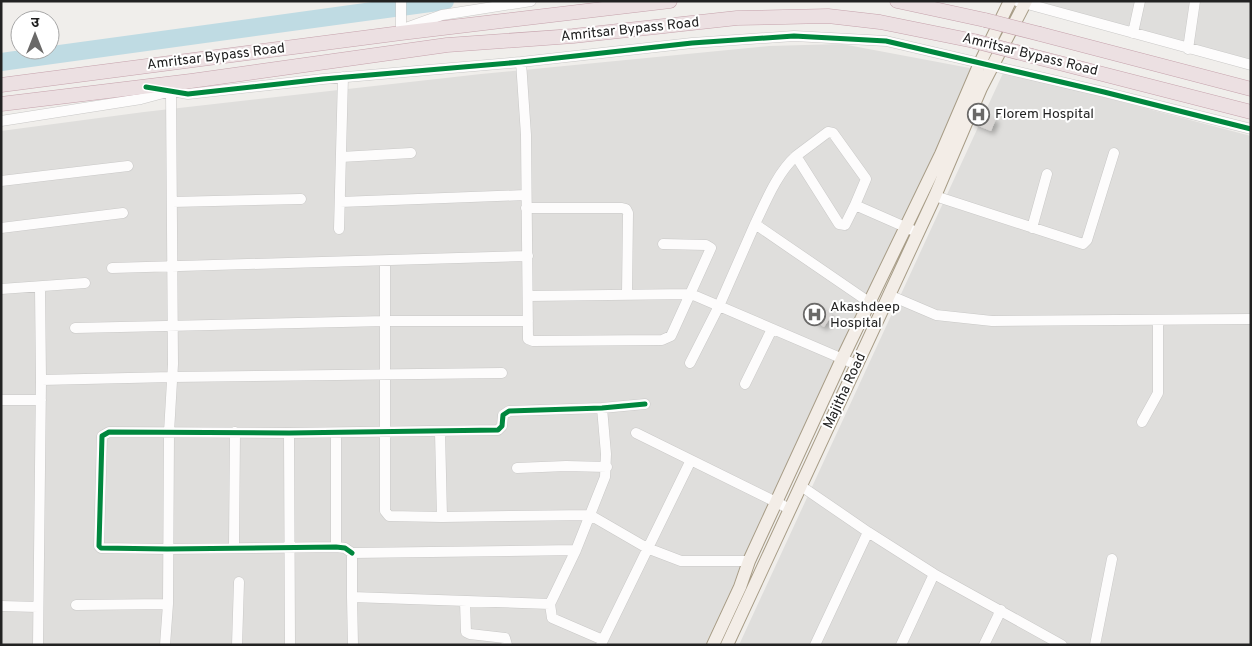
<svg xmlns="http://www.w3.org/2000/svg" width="1252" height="646" font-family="Overpass,'Noto Sans Devanagari',sans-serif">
<defs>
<filter id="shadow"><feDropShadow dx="3.5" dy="3.5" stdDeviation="2.5" flood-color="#0004"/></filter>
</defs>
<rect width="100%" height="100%" fill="#f0eeeb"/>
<path fill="#dfdedc" d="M991 1H1251V62Z
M842 44 975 69 705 645H1V131L144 112 481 74 769 46Z
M1004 71 1251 136V645H739Z"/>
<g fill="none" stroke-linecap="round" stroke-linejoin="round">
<path stroke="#bfdbe3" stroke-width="18" d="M1 62 445 1"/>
</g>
<path fill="#d7d4d2" filter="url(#shadow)" d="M975 112 996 119 991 131 971 123Z
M812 302 832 315 824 327 804 314Z"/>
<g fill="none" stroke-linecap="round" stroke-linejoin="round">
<defs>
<path id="minor" d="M401 1V29
M1017 1 1251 65
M403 29 442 15 531 1
M1133 33 1140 1
M1188 49 1195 1
M521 62 526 135 528 339 533 341 662 340 671 336 711 248 706 245 663 244
M156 88 188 94 323 79 521 62 692 43 794 36 886 41 1104 92 1251 129
M1 121 141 99 171 91 173 364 169 432 168 604 165 645
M796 156 828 132 833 133 866 179 855 205
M341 157 411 153
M1 181 128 166
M935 196 1083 244 1087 240 1114 153
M172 202 301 199
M340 202 525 195
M526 208H622L626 209 628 213 627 295
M1 228 123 213
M1032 228 1047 174
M339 229 343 77
M385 261V511L389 516 442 517 590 515 647 548 681 561H749
M112 268 528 256
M1 289 85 283
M889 295 936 315 992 321 1251 319
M528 296 691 294 857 365
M882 311 755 224C766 201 777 173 796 156L839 224 845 225 855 205 912 230
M75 328 386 321H528
M690 363 719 306 755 224
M41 380 172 377 502 373
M745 384 772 329
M1 400H41
M1142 422 1158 393V320
M440 432 442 517
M289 433 290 645
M636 433 790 509
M517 468 566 466 607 467
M801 486 868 532 934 574 1062 645
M234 547 235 432
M336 547V433
M352 553 345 548 336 547 167 549 101 548 99 546 102 436 109 432 289 433 498 430 502 426 503 415 509 411 602 408 645 404
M352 597V553L576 550
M465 601 466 632 470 634 505 638 507 645
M550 604 552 618 603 640 601 645
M76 605 168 604
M1 606 38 607
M603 640 691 460
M38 645 41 380 40 288
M237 645 239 582
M353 645 352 597 550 604 576 550 605 477 606 454 602 408
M815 645 868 532
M901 645 934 574
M984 645 1001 610
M1095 645 1112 559"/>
<path id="major" d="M713 645 740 587 749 561 842 359 941 154 980 63 1010 1
M727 645 935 196 981 88 1026 1"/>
<path id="highway" d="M897 1 985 20
M1040 34 1251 89
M1032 56 1251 112
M1 85 401 33 670 1
M1 104 191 81 447 45 573 36 737 18 828 16 880 22 974 41"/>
</defs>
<use href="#minor" stroke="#c9c8c7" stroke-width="11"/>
<use href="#major" stroke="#a79c86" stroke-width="14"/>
<use href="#highway" stroke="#c5a2ac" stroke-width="15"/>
<use href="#minor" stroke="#fdfcfc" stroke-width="10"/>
<use href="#major" stroke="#f3ede7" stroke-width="12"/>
<use href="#highway" stroke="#ece0e2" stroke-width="14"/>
<defs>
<path id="highway-bridge" d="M985 20 1040 34
M974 41 1032 56"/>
</defs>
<use href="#highway-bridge" stroke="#c5a2ac" stroke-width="15" stroke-linecap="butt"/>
<use href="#highway-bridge" stroke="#ece0e2" stroke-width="14"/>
<defs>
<path id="cycleway" d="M146 87 188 94 323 79 521 62 692 43 794 36 886 41 1104 92 1251 129
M352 553 345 548 336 547 167 549 101 548 99 546 102 436 109 432 289 433 498 430 502 426 503 415 509 411 602 408 645 404"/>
</defs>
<use href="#cycleway" stroke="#fff" stroke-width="8"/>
<use href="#cycleway" stroke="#00873e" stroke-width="5"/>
</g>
<defs>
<symbol id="hospital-ring" viewBox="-11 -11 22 22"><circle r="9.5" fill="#fff" stroke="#6a6968" stroke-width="1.5"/><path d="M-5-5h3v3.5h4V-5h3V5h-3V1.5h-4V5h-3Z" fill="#6a6968"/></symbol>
</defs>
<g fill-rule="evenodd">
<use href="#hospital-ring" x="966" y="102" width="25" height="25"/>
<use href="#hospital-ring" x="802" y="302" width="25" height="25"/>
</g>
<g text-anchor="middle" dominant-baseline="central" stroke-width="4" stroke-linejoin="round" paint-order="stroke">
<g font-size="14" fill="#222" stroke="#fff">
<text transform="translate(630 30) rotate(-6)">Amritsar Bypass Road</text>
<text transform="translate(1030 55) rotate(14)">Amritsar Bypass Road</text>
<text transform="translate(216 57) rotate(-7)">Amritsar Bypass Road</text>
<text transform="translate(845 391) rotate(-65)">Majitha Road</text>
</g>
<g font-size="14" fill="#222" stroke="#fff" text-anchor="start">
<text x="995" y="114">Florem Hospital</text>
<text x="830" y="307">Akashdeep<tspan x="830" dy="16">Hospital</tspan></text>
</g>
</g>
<rect width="1252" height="646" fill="none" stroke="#222222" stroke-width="5"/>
<g transform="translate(35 35)"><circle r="24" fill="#ffffff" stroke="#a7a7a7"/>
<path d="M0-4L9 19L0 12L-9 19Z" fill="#6a6968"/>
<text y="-8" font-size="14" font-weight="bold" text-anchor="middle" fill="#222222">उ</text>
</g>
</svg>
